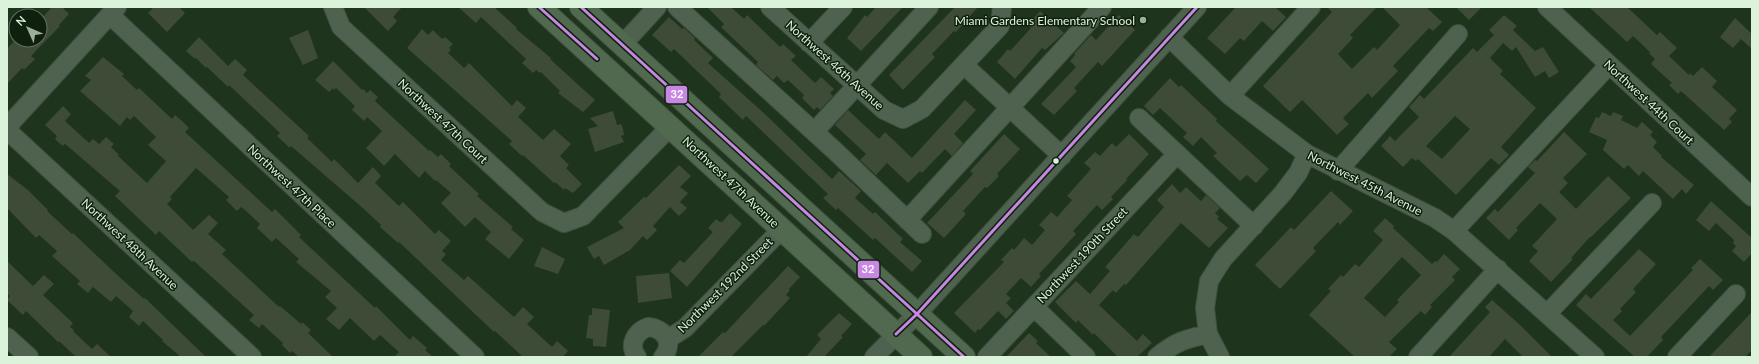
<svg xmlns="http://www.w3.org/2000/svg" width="1759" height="364" font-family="Lato,sans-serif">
<rect width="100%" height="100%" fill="#1e341d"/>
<path fill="#3d4b37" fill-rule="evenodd" d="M52 7H62L69 14 59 25 60 26 31 56 35 59 24 70 22 68 7 84V49L15 40H40V20Z
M154 7H179L185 13 167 32 148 13Z
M364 7H402L393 17 397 21 388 31Z
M458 7H494L517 28 516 29 551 58 550 59 595 100 583 112 558 93 560 91 541 72 540 73 536 70 533 73 522 63 526 59 481 17 476 23Z
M707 7H731L744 19 747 15 780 47 783 44 796 56 791 60 815 83 821 77 834 89 830 93 833 96 820 110 817 107 814 110 802 98 804 95 788 80 784 83 777 76 773 80 756 65 758 62 721 27 724 24Z
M876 7H903L861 51 847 38 865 15 867 17Z
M955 7H978L956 32 954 31 932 54 935 57 903 90 889 75Z
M1236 7H1275L1286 17 1273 31 1262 21 1244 41 1240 38 1225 54 1207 38Z
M1327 7H1377L1350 35 1353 38 1338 54 1352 69 1374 47 1377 50 1400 25 1382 7H1426L1442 22 1433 31 1429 28 1393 66 1398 71 1372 98 1368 93 1343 118 1349 124 1337 135 1302 100 1290 112 1263 86 1332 12Z
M1456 7H1482L1469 20Z
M1589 7H1627L1657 35 1660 32 1677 48 1669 56 1689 75 1690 73 1693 76 1702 67 1717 81 1712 87 1737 110 1729 119 1732 122 1724 130 1681 91 1678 94 1669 85 1672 83 1651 64 1655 59 1649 53 1650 52 1633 36 1627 42Z
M1040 11 1064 33 1045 50 1042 48 1015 79 997 62 1008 49 1010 51 1031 28 1028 25Z
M1119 15 1135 30 1102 66 1098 62 1074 88 1077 91 1054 115 1041 104 1076 67 1070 61 1075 55 1074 54 1091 35 1096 40Z
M1504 15 1517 26 1513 30 1535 51 1543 47 1559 72 1549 78 1545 71 1535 77 1516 47 1512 51 1503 43 1490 58 1503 71 1500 74 1536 108 1501 147 1509 155 1499 165 1491 158 1456 195 1418 159 1416 161 1412 158 1403 167 1381 146 1390 136 1395 141 1419 117 1409 107 1420 95 1424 99 1473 48 1477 52 1494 35 1489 30ZM1455 116 1470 129 1442 159 1426 146Z
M669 17 682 29 684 28 695 38 694 40 713 58 708 63 766 115 832 179 839 171 861 191 855 198 873 214 875 212 903 239 900 242 922 261 912 272 875 238 873 240 838 208 836 210 823 198 828 194 746 116 743 120 719 97 721 94 674 49 671 52 652 35Z
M1735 18 1752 34V49L1741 39 1733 48 1720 37Z
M422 29 428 35 433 30 442 39 445 37 453 44 449 48 451 50 448 53 464 68 469 63 512 106 517 100 526 108 518 117 543 140 554 129 571 144 560 156 569 165 566 168 582 184 573 193 565 188 564 190 555 182 554 183 523 155 522 156 509 144 512 141 407 48Z
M308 30 318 58 303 65 289 38Z
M199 37 228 66 235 59 247 70 243 75 309 136 307 138 332 162 334 159 358 183 373 167 381 176 375 183 399 206 403 202 435 234 439 230 451 241 442 251 446 254 441 260 464 280 468 276 514 317 523 307 534 317 527 324 552 347 557 341 568 351 563 357H523L495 331 494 332 399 242 398 243 380 227 381 225 365 210 291 146 290 148 277 136 280 133 229 85 228 87 207 67 206 68 196 58 195 59 186 51Z
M103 57 124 74 122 76 137 90 139 88 172 119 175 115 182 121 189 128 185 132 272 212 275 209 301 235 299 237 375 308 376 306 410 340 413 336 427 348 425 350 433 357H394L399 352 380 335 374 341 350 318 339 330 326 319 337 308 325 297 331 291 296 262 299 259 276 238 272 242 257 228 260 224 245 210 241 207 237 211 226 200 229 197 196 168 170 197 172 199 167 204 193 230 209 215 218 223 208 234 226 250 222 254 279 307 280 306 301 324 302 322 311 330 308 333 333 357H299L292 351 290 353 282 345 283 343 262 324 259 328 249 320 254 315 194 261 192 262 159 231 156 235 115 196 120 191 71 149 65 144 63 146 59 143 55 139 57 136 45 125 63 106 71 114 65 121 89 143 93 139 99 144 106 137 114 144 111 147 119 155 118 156 147 183 166 161 148 145 156 137 134 116 130 120 127 117 120 126 80 91 91 80 85 76Z
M333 61 362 90 363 89 367 93 370 90 378 97 375 101 429 151 430 150 438 157 441 154 451 164 449 166 479 194 477 196 513 227 511 229 524 240 509 259 485 239 491 232 475 217 465 227 441 203 451 193 436 180 435 181 425 171 419 178 395 154 384 166 366 148 382 131 367 117 364 121 352 110 355 106 336 88 334 90 333 88 329 92 315 80Z
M1170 78 1179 87 1181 85 1217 119 1216 121 1269 169 1256 183 1247 175 1240 181 1213 156 1217 153 1201 137 1193 146 1183 137 1187 133 1160 108 1153 115 1144 106Z
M965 100 976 110 954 134 963 143 952 156 945 149 922 173 920 171 908 183 887 163 876 175 860 160 866 154 835 125 848 110 879 139 885 132 912 158Z
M613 111 617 125 621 124 623 129 624 135 621 136 624 142 595 152 588 129 598 126 590 118Z
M1602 112 1611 116 1613 112 1623 116 1621 120 1637 128 1642 122 1653 132 1650 135 1657 142 1653 147 1662 156 1661 157 1694 185 1686 194 1682 189 1673 199 1643 171 1639 176 1628 165 1624 169 1603 150 1607 140 1589 132 1596 117 1599 118Z
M1564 132 1587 154 1563 178 1568 183 1559 192 1576 209 1608 176 1631 198 1591 237H1590L1571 258 1573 259 1551 282 1529 261 1538 251 1532 246 1557 219 1540 203 1516 228 1518 230 1509 240 1486 218 1495 209 1498 212 1535 173 1528 167 1535 160 1537 161Z
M1004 134 1020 149 997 174 999 176 987 188 985 187 963 211 966 214 944 238 927 223 973 174 970 171Z
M1129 134 1149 154 1126 179 1127 180 1111 197 1113 199 1102 210 1097 205 1073 231 1076 234 1039 274 1041 276 1031 287 1021 278 1006 294 1011 298 1006 303 1014 311 1006 319 998 311 980 330 978 329 975 333 954 313 1004 262 1001 260 1012 248 1014 250 1024 238 1032 245 1045 230 1039 225 1051 212 1057 217 1072 200 1067 196 1091 169 1084 163 1095 152 1100 156 1112 143 1116 147Z
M679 165 691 176 680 187 688 193 680 202 687 208 679 216 670 207 653 226 657 230 647 240 643 236 630 250 604 265 599 256 594 259 587 247 624 228 618 222 644 197 646 198Z
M7 174 28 190 48 210 47 211 72 234 73 233 114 272 144 299 145 298 206 357H181L162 341 163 340 143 321 139 326 129 317 133 311 116 296 111 302 93 287 88 293 77 284 80 281 52 256 57 251 39 235 36 238 7 208Z
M1172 184 1180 193 1186 187 1201 201 1206 195 1220 208 1215 213 1219 217 1217 219 1228 228 1209 248 1181 223 1126 285 1124 284 1116 293 1113 290 1099 305 1137 341 1143 334 1152 343 1137 357H1118L1094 333 1093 335 1078 320 1076 323 1055 302 1076 281 1090 294 1110 271 1105 267 1134 234 1138 237 1164 207 1157 200Z
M1331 191 1353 211 1340 225 1338 222 1313 248 1316 251 1280 289 1255 265 1291 227 1294 230Z
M1711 201 1752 238V253L1744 262 1732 251 1736 246 1733 243 1734 240 1716 223 1709 231 1696 220Z
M730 213 742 224 687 287 670 271 680 260 684 263 713 232 708 228 716 219 720 222H722Z
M1385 218 1394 226 1393 228 1432 264 1435 261 1437 262 1444 254 1460 269 1452 277 1455 280 1430 305 1432 307 1425 315 1421 311 1389 342 1397 349 1389 357H1355L1309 315 1331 291 1328 289 1341 275 1343 277 1355 264 1359 267 1383 240 1373 231ZM1402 257 1421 275 1397 300 1399 302 1385 317 1364 298Z
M542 247 565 259 558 274 534 266Z
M1639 249 1656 264 1633 289 1636 292 1620 309 1622 311 1613 320 1630 336 1693 270 1691 268 1700 259 1723 280 1713 290 1709 286 1661 337 1663 340 1647 357H1635L1576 305 1586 294 1591 299Z
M7 261 33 286 44 275 54 284 43 295 73 323 70 327 74 330 73 331 92 349 97 344 111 357H76L59 341 58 342 26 311 23 315 7 300 10 296 7 293Z
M788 266 800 277 789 289 790 290 786 295 790 298 764 326 763 325 731 357H698L723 332 725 333Z
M669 273 672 298 638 303 636 276Z
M1492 300 1519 324 1552 357H1523L1505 339 1489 357H1449L1490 312 1485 307Z
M592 308 610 310 606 347 593 346V339L586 338 589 315H592Z
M1752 312V350L1745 357H1709Z
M839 313 852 324 841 336 843 337 824 357H806L821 339 817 335Z
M1029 333 1038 341 1036 343 1051 357H1006Z"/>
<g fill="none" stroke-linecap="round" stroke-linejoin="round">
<defs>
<path id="minor" d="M333 7 341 27 542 212 564 223 583 216 671 126
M677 7 834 150 922 234
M770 7 884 110 903 119 922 109 1000 26 1002 7
M1547 7 1752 197
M110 15 475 357
M1169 37 1230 96 1307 154 1435 218 1454 231 1595 357
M809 43 843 7
M623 44 657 7
M964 65 1062 156
M1230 96 1311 7
M1139 118 1254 226
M7 127 117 7
M7 130 252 357
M814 132 929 7
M1338 171 1458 34
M907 220 1102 7
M1454 231 1609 65
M1034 307 1086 357
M1547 314 1652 203
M7 337 29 357
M668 339 685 328 782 229
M637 357C628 345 635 332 648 327 664 328 675 343 663 357
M874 357 917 314 1197 7
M987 357 1177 154
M1157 357C1175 342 1185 339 1208 334
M1220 357 1208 334 1205 308 1209 281 1223 259 1283 193 1298 173 1307 154
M1418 357 1498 269
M1677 357 1736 294"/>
<path id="major" d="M539 7 921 357
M581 7 964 357"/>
</defs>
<use href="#minor" stroke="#3e513d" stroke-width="20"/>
<use href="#major" stroke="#3e513d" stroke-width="24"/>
<use href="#minor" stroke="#4f624f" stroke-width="18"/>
<use href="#major" stroke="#516a4f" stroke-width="22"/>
<defs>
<path id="bus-1" d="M539 7 597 59
M581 7 964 357
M896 334 917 314 1197 7"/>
</defs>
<use href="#bus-1" stroke="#0f200e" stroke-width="6"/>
<use href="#bus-1" stroke="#c787e3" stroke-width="3"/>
</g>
<circle fill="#9ab098" stroke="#0f200e" stroke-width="1.5" cx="1143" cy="20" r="4"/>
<circle fill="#dcf3db" stroke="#0f200e" stroke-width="1.5" cx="1056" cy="161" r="3.5"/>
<g text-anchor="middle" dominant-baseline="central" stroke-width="3" stroke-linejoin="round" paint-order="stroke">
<g font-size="12" fill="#dcf3db" stroke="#0f200e" text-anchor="end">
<text x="1135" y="20">Miami Gardens Elementary School</text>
</g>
<g font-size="12" fill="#dcf3db" stroke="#0f200e">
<text transform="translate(835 65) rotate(42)">Northwest 46th Avenue</text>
<text transform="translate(1649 102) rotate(43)">Northwest 44th Court</text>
<text transform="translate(443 121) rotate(43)">Northwest 47th Court</text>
<text transform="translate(731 182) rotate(43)">Northwest 47th Avenue</text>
<text transform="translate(1365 183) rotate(27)">Northwest 45th Avenue</text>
<text transform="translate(292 186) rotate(43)">Northwest 47th Place</text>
<text transform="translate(130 244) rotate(43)">Northwest 48th Avenue</text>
<text transform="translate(1082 255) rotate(-47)">Northwest 190th Street</text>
<text transform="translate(725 285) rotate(-45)">Northwest 192nd Street</text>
</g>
</g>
<g stroke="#0f200e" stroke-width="1.5">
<rect x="665" y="85" width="23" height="19" rx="4" fill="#c787e3"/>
<rect x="857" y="260" width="23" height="19" rx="4" fill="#c787e3"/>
</g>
<g font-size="11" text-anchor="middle" font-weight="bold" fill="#fff">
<text x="677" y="98">32</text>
<text x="868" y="273">32</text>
</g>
<rect width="1759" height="364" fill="none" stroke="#dcf3db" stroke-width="16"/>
<g transform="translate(28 28) rotate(315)"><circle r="19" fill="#0f200e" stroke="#617460"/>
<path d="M0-3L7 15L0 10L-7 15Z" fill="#9ab098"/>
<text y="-6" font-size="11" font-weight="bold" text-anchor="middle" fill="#dcf3db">N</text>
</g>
</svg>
